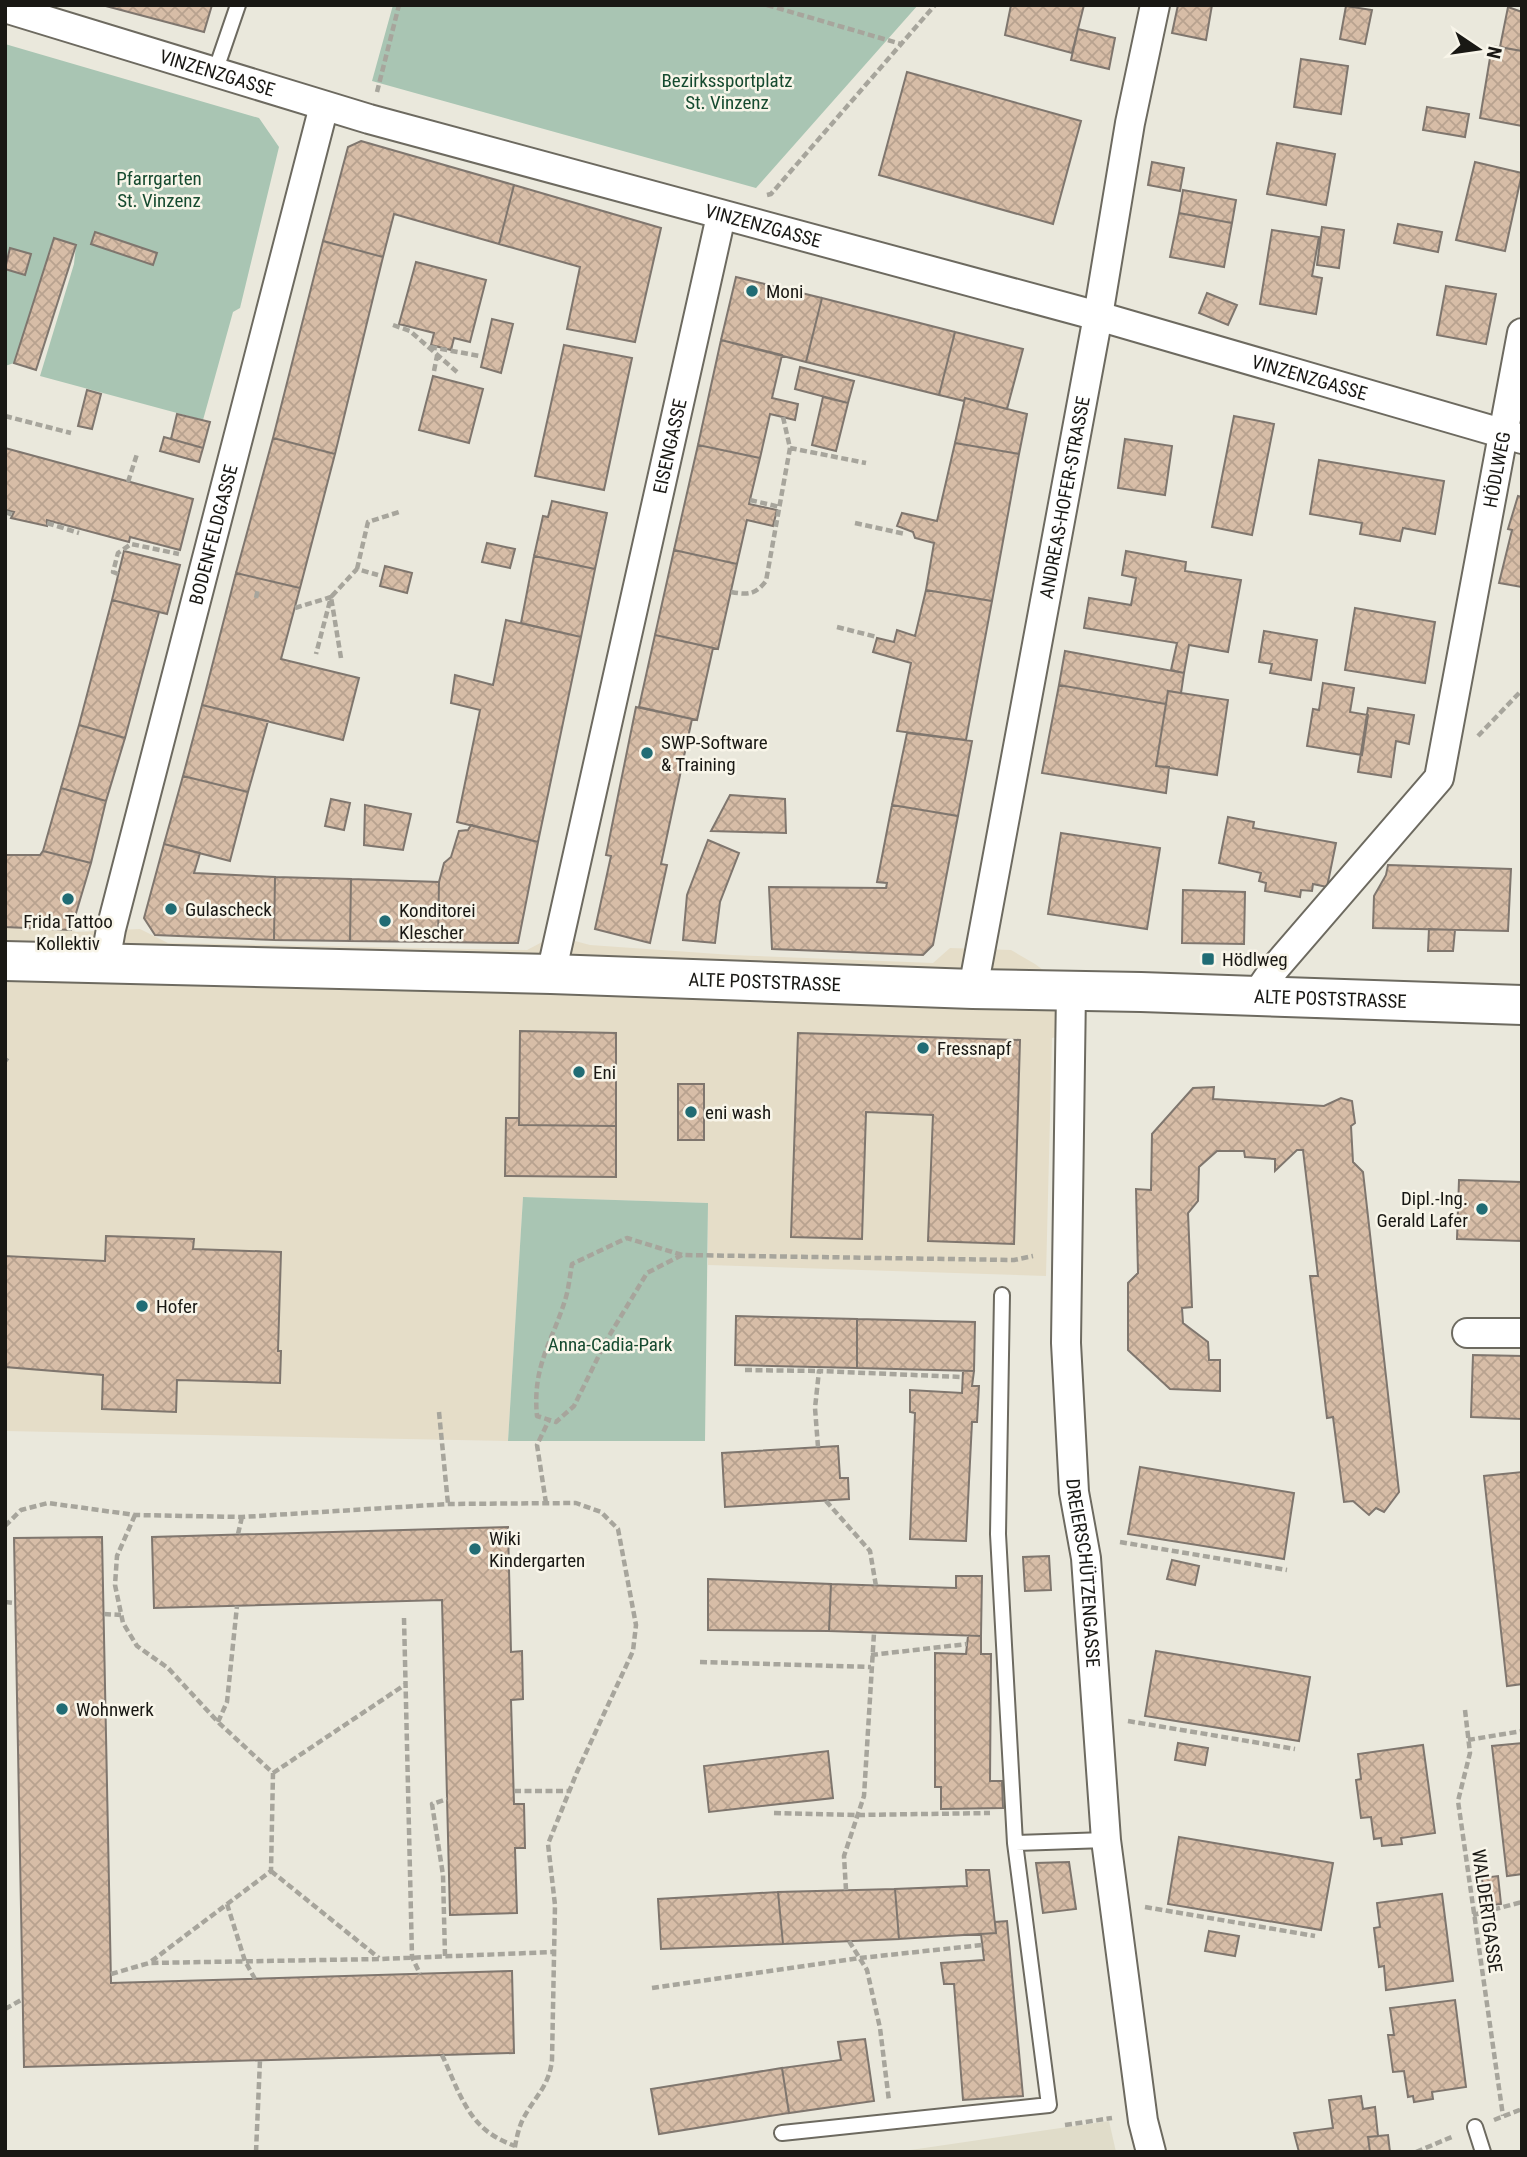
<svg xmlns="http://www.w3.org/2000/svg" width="1527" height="2157" font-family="'Roboto Condensed',sans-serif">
<defs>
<pattern id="building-cross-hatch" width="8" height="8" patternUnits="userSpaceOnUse" patternTransform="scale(1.75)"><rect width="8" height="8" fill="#d7bda7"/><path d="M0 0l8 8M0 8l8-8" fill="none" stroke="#b8a28f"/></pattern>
</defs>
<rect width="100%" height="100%" fill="#eae8dc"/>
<path fill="#e5ddc8" d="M5 927 71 930 76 932 140 929 168 943 527 950 546 940 575 941 590 945 732 955 933 963 950 948 1011 950 1035 964 1071 991V1034L1052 1038 1046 1276 708 1265V1203L523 1197 508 1441 5 1431Z"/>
<path fill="#e0dcc9" d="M1109 2121 1116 2152H897Z"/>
<path fill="#a9c5b3" d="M393 5H918L756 188 372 81Z
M5 44 259 118 279 147 240 308 233 312 203 420 40 376 74 264 76 245 55 238 14 363 5 366Z
M523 1197 708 1203 705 1441H508Z"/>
<path fill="url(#building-cross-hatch)" stroke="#7f766e" stroke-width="2" d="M102 5H212L204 32Z
M1011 5H1084L1072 53 1005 35Z
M1178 5H1212L1206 40 1172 33Z
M1346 6 1372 10 1365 44 1340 39Z
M1508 7 1522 12V51L1500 47Z
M1078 29 1115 38 1109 69 1071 60Z
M1492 46 1522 51V126L1480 118Z
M1301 59 1348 66 1341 114 1294 107Z
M907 72 1081 121 1053 224 879 175Z
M1427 107 1469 114 1465 137 1423 130Z
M361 141 514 185 499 244 394 214 383 257 323 241 348 147Z
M1277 143 1335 154 1326 205 1267 194Z
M1152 162 1184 168 1180 191 1148 185Z
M1475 162 1522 173 1505 251 1456 240Z
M514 185 661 228 635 342 567 329 580 267 499 244Z
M1183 190 1236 200 1232 223 1179 213Z
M1179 213 1232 223 1224 267 1170 257Z
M1398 224 1442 232 1438 252 1394 243Z
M1322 227 1344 230 1339 268 1317 265Z
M1272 230 1319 237 1312 276 1322 278 1316 314 1260 304Z
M95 232 157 253 153 265 91 244Z
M54 238 76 245 36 370 14 363Z
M323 241 383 257 335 454 273 438Z
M10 248 31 254 25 275 5 269Z
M416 262 486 280 470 342 454 338 451 350 431 345 434 333 399 324Z
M736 277 822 298 806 362 721 340Z
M1446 286 1496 294 1486 344 1437 335Z
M1207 293 1237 305 1228 325 1199 313Z
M822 298 955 332 939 395 806 362Z
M492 319 513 324 501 373 481 367Z
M955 332 1023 349 1007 409 965 398 964 401 939 395Z
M721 340 782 355 772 398 798 404 795 420 770 414 760 458 698 445Z
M564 345 632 358 604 490 535 476Z
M800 367 854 381 848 403 795 389Z
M433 376 483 389 469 443 419 430Z
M87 390 101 394 92 429 78 426Z
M823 397 848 403 836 451 812 445Z
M965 398 1027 414 1019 454 955 443Z
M177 414 210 422 203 448 171 439Z
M1234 416 1274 424 1252 535 1212 527Z
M164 437 203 448 199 462 160 451Z
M273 438 335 454 300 588 236 573Z
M1125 439 1172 446 1165 495 1118 488Z
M955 443 1019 454 992 601 926 590 934 543 915 538 913 532 897 526 902 513 937 521Z
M698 445 760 458 749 504 777 510 773 526 747 520 737 564 674 550Z
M5 448 193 499 180 550 130 537 129 542 47 520V526L11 518 14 512 5 510Z
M1319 460 1444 481 1435 534 1403 528 1400 541 1360 534 1362 523 1310 514Z
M1518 496 1522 497V587L1499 583 1512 530 1508 529Z
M552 501 607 513 595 569 534 556 543 516 548 517Z
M487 543 515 549 510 568 482 562Z
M674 550 737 564 718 649 655 635Z
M124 551 180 565 167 614 112 600Z
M1126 551 1186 562 1185 571 1241 580 1228 652 1189 645 1184 673 1171 670 1177 643 1084 628 1089 598 1131 605 1136 578 1122 575Z
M534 556 595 569 581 637 521 623Z
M385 566 412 573 407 593 380 586Z
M236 573 300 588 281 659 359 678 343 740 202 705Z
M926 590 992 601 966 740 897 731 911 663 873 652 877 638 894 642 897 630 915 636Z
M112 600 159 612 125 738 79 725Z
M1355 608 1435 622 1425 683 1345 670Z
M506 620 581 637 538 842 457 822 480 710 451 703 455 675 493 685Z
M1264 631 1317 640 1311 680 1270 673 1272 664 1259 662Z
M655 635 713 648 697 720 639 707Z
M1065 651 1184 673 1181 693 1168 691 1166 704 1059 685Z
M1323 683 1354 688 1350 712 1368 715 1362 755 1307 746 1313 709 1319 710Z
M1059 685 1166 704 1156 766 1169 767 1166 793 1042 773Z
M1168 691 1228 700 1217 775 1156 766Z
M202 705 268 721 248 792 183 776Z
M636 707 692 719 661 864 667 865 650 943 595 929 611 856 606 855Z
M1368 708 1414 715 1409 744 1396 741 1391 777 1358 772Z
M79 725 125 738 106 801 61 788Z
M907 733 972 741 958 816 892 805Z
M183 776 248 792 230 861 164 844Z
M61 788 106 801 91 863 43 851Z
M730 795 785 799 786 833 711 831Z
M331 799 350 803 344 830 325 826Z
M365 805 411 814 403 850 364 845Z
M892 805 958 816 933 945 923 955 772 949 769 887 886 888 887 883 877 882Z
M1228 817 1254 822 1253 828 1336 843 1327 887 1313 884 1312 891 1301 890 1300 897 1265 891 1266 883 1259 881 1261 873 1219 863Z
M471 825 538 842 518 943 438 942 439 882 444 863 451 857 459 831 468 830Z
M1061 833 1160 848 1147 929 1048 914Z
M708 840 739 853 720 902 715 943 683 940 687 895Z
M164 844 200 853 194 873 275 877 274 940 155 935 144 918Z
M43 851 91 863 71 930 5 927V855H40Z
M1388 865 1511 869 1508 931 1373 928 1374 896 1386 875Z
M275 877 351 879 350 941 274 940Z
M351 879 439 882 438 942 350 941Z
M1183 890 1245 892 1244 944 1182 943Z
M1429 929 1455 930 1453 951H1428Z
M520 1031 616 1033V1126L519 1125Z
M798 1033 1020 1040 1014 1244 928 1241 933 1115 866 1112 862 1239 791 1237Z
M678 1084H704V1140H678Z
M1214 1087 1213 1099 1324 1106 1341 1098 1352 1101 1355 1123 1351 1126 1353 1162 1363 1172 1399 1492 1384 1512 1376 1508 1369 1515 1353 1501 1344 1502 1333 1417 1327 1418 1310 1276H1318L1303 1150H1297L1275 1171V1159L1245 1157 1244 1151H1217L1199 1167 1198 1201 1188 1213 1192 1307 1182 1308 1183 1323 1208 1342 1209 1360H1220V1391L1170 1389 1128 1350V1283L1138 1273 1136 1189 1151 1190 1152 1134 1193 1088Z
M506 1118H519V1125L616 1126V1177L505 1176Z
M1459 1180 1522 1182V1241L1457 1239Z
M106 1236 194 1239 193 1249 281 1252 278 1351H281L280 1383 177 1380 176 1412 102 1409 103 1375 5 1367V1256L105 1261Z
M736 1316 857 1319V1368L735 1365Z
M857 1319 975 1322 974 1371 857 1368Z
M1473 1355 1522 1356V1419L1471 1417Z
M963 1371H974L972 1386H979L977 1422H972L966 1541 910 1539 915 1413 910 1412V1390L962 1393Z
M838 1446 840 1478H848L849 1499 725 1507 722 1453Z
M1140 1467 1294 1493 1284 1559 1128 1534Z
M1522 1472V1684L1507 1686 1484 1476Z
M508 1527 511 1652 522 1651 523 1699 511 1700 514 1804H524L525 1848H515L517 1913 450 1915 442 1600 154 1608 152 1537Z
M102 1537 111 1983 512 1971 514 2053 24 2067 14 1538Z
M1049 1556 1051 1590 1025 1591 1023 1557Z
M1172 1560 1199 1566 1195 1585 1167 1579Z
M956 1576H982L981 1636 829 1631 831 1584 956 1588Z
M708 1579 831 1584 829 1631 708 1630Z
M968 1636H981V1654H991L990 1781H1002L1003 1808 941 1809V1787H935V1653L966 1654Z
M1156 1651 1310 1677 1299 1741 1145 1716Z
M1178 1743 1208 1748 1205 1765 1175 1760Z
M1522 1743V1874L1507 1876 1492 1746Z
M1423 1745 1435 1833 1401 1838 1402 1844 1382 1846 1381 1838 1374 1839 1371 1817 1361 1818 1356 1780 1361 1779 1358 1754Z
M828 1751 833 1798 709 1812 704 1766Z
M1179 1837 1333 1863 1321 1930 1168 1904Z
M1069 1862 1076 1909 1043 1913 1036 1863Z
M966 1870H989L996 1933 899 1939 895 1889 967 1886Z
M1498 1876 1501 1904 1485 1906 1482 1878Z
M895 1889 899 1939 783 1944 778 1892Z
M778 1892 783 1944 661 1949 658 1899Z
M1442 1894 1453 1981 1386 1990 1384 1966 1379 1967 1374 1928 1380 1927 1377 1903Z
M1007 1921 1023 2096 963 2100 954 1984H944L941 1963 984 1960 981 1934 996 1933 995 1922Z
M1209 1931 1239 1936 1235 1956 1205 1951Z
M1455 2000 1466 2087 1432 2092 1433 2099 1414 2102 1413 2096 1408 2097 1404 2071 1393 2072 1388 2035H1394L1390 2008Z
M865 2039 874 2101 789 2113 782 2068 841 2060 838 2042Z
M782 2068 789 2113 659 2134 651 2089Z
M1361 2096 1363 2109 1375 2107 1378 2136 1368 2137 1370 2152H1299L1294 2133 1333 2128 1329 2100Z
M1388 2135 1390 2152H1370L1368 2137Z"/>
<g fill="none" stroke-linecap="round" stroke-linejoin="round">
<defs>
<path id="lane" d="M215 72 238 5
M1015 1843 1106 1840
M1475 2127 1483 2152
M782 2133 1049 2105 1015 1843 1004 1645 998 1534 1002 1295"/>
<g id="street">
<path id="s1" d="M5 8 369 119 1098 316 1522 439"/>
<path id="s2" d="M105 962 111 929 324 106"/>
<path id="s3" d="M551 974 721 216"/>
<path id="s4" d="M973 989 1098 316 1130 123 1155 5"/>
<path id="s5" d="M1071 991 1066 1343 1074 1492 1086 1558 1106 1840 1143 2121 1151 2152"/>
<path id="s6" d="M1255 997 1275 968 1439 778 1522 333"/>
<path d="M1467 1333H1522"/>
</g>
<g id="secondary">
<path id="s7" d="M5 961 551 974 973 989 1141 992 1522 1005"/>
</g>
</defs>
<use href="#lane" stroke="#6d6a60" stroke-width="18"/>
<use href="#street" stroke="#6d6a60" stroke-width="32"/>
<use href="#secondary" stroke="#6d6a60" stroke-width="42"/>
<path stroke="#a7a59c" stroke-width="4.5" stroke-dasharray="7 3.5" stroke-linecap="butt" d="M767 5 901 44
M377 92 399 5
M767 195 771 194 935 5
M393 325 410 331 457 372
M430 347 480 356
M434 371 437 356
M5 416 71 433
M783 417 790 448 866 463
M128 482 137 454
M750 500 780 507
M5 512 13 515
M47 523 79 533
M855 523 905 534
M357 569 368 522 399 512
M118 574 113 572 118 553 131 544 179 554
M731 592C748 595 755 595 766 581L790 448
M256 598 258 589
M295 608 331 597 316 654
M837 627 877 637
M341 658 331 597 357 569 378 575
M1478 736 1522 690
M5 1059 8 1061
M682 1255 627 1238 572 1264C570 1275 569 1286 566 1297 553 1341 532 1365 537 1416L556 1422 574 1406 606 1341 647 1273 682 1255 1014 1260 1033 1256
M745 1370 819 1371
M439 1412 448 1504
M818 1447 815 1408 819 1371 962 1377
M826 1501 870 1551 876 1586
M546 1503 537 1445 549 1420
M135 1515 117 1556 115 1585 123 1623 137 1646 168 1668 218 1722 273 1773 271 1871 149 1963
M5 1526 21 1510 48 1503 135 1515 242 1517 448 1504 576 1503 601 1512 618 1529 636 1625 633 1651 577 1772 548 1844 555 1905 552 2060C549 2087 535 2096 523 2119 518 2129 516 2141 514 2152
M238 1534 242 1517
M1120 1542 1287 1570
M5 1602 15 1603
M104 1614 121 1615
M404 1618 412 1957 420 1974
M871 1655 967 1644
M700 1662 871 1667
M1465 1710 1470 1753 1458 1801 1503 2116
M1128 1721 1295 1749
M218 1722 227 1702 237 1606
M1468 1740 1522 1731
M273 1773 406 1684
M514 1791H569
M774 1813 859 1815 990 1813
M271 1871 379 1958
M846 1890 844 1856 864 1796 874 1633
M227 1904 245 1961 255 1979
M1145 1907 1315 1936
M1473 1915 1522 1902
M849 1941 867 1970 880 2028 889 2101
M445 1956 443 1875 432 1804 447 1799
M111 1974 149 1963 380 1959 553 1952
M652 1988 860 1958 982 1945
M5 2009 23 1999
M442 2055C455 2082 465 2117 491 2134 498 2139 507 2143 515 2146
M1494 2120 1522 2109
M1065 2125 1112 2118
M256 2152 260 2060
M1416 2152 1454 2136"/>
<use href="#lane" stroke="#fff" stroke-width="14"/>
<use href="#street" stroke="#fff" stroke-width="28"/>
<use href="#secondary" stroke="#fff" stroke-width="38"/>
</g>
<g fill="#216c74" stroke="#f8f5e9" stroke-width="2.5">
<circle cx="752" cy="291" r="7"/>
<circle cx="647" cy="753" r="7"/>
<circle cx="68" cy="899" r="7"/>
<circle cx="171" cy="909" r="7"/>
<circle cx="385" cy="921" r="7"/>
<rect x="1201" y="952" width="14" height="14" rx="3.5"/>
<circle cx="923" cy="1048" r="7"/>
<circle cx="579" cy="1072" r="7"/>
<circle cx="691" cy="1112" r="7"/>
<circle cx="1482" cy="1209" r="7"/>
<circle cx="142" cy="1306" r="7"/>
<circle cx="475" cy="1549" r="7"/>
<circle cx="62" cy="1709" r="7"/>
</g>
<g text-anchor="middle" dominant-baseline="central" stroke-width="5" stroke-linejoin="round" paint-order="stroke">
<g font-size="19" fill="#191814" stroke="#f8f5e9">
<text stroke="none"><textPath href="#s1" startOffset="222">VINZENZGASSE</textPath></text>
<text stroke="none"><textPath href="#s1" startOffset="789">VINZENZGASSE</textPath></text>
<text stroke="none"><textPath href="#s1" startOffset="1356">VINZENZGASSE</textPath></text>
<text stroke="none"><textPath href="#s3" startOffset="541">EISENGASSE</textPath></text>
<text stroke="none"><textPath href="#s6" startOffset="600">HÖDLWEG</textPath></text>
<text stroke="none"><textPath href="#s4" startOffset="500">ANDREAS-HOFER-STRASSE</textPath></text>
<text stroke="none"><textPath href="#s2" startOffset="441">BODENFELDGASSE</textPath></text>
<text stroke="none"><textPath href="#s7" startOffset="760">ALTE POSTSTRASSE</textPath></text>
<text stroke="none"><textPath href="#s7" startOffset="1326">ALTE POSTSTRASSE</textPath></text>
<text stroke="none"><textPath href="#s5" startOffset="583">DREIERSCHÜTZENGASSE</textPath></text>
<text transform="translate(1487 1911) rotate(82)">WALDERTGASSE</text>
</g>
<g font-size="19" fill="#154a2f" stroke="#f8f5e9">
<text x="727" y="80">Bezirkssportplatz<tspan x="727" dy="22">St. Vinzenz</tspan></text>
<text x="159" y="178">Pfarrgarten<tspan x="159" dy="22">St. Vinzenz</tspan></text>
<text x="610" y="1344">Anna-Cadia-Park</text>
</g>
<g font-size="19" fill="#191814" stroke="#f8f5e9" text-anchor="start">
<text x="766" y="291">Moni</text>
<text x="661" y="742">SWP-Software<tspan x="661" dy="22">&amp; Training</tspan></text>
<text x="185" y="909">Gulascheck</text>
<text x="399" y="910">Konditorei<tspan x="399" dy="22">Klescher</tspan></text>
<text x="68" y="921" text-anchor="middle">Frida Tattoo<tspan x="68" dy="22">Kollektiv</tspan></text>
<text x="1222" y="959">Hödlweg</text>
<text x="937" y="1048">Fressnapf</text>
<text x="593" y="1072">Eni</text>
<text x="705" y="1112">eni wash</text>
<text x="1468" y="1198" text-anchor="end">Dipl.-Ing.<tspan x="1468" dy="22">Gerald Lafer</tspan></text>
<text x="156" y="1306">Hofer</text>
<text x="489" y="1538">Wiki<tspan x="489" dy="22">Kindergarten</tspan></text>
<text x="76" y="1709">Wohnwerk</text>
</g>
</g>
<rect width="1527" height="2157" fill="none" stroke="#191814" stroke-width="14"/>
<g transform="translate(1478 49) rotate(103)" stroke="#f8f5e9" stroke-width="5" paint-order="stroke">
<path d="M0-5L12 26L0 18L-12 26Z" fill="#191814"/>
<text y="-10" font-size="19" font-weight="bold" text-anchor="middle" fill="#191814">N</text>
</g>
</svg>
